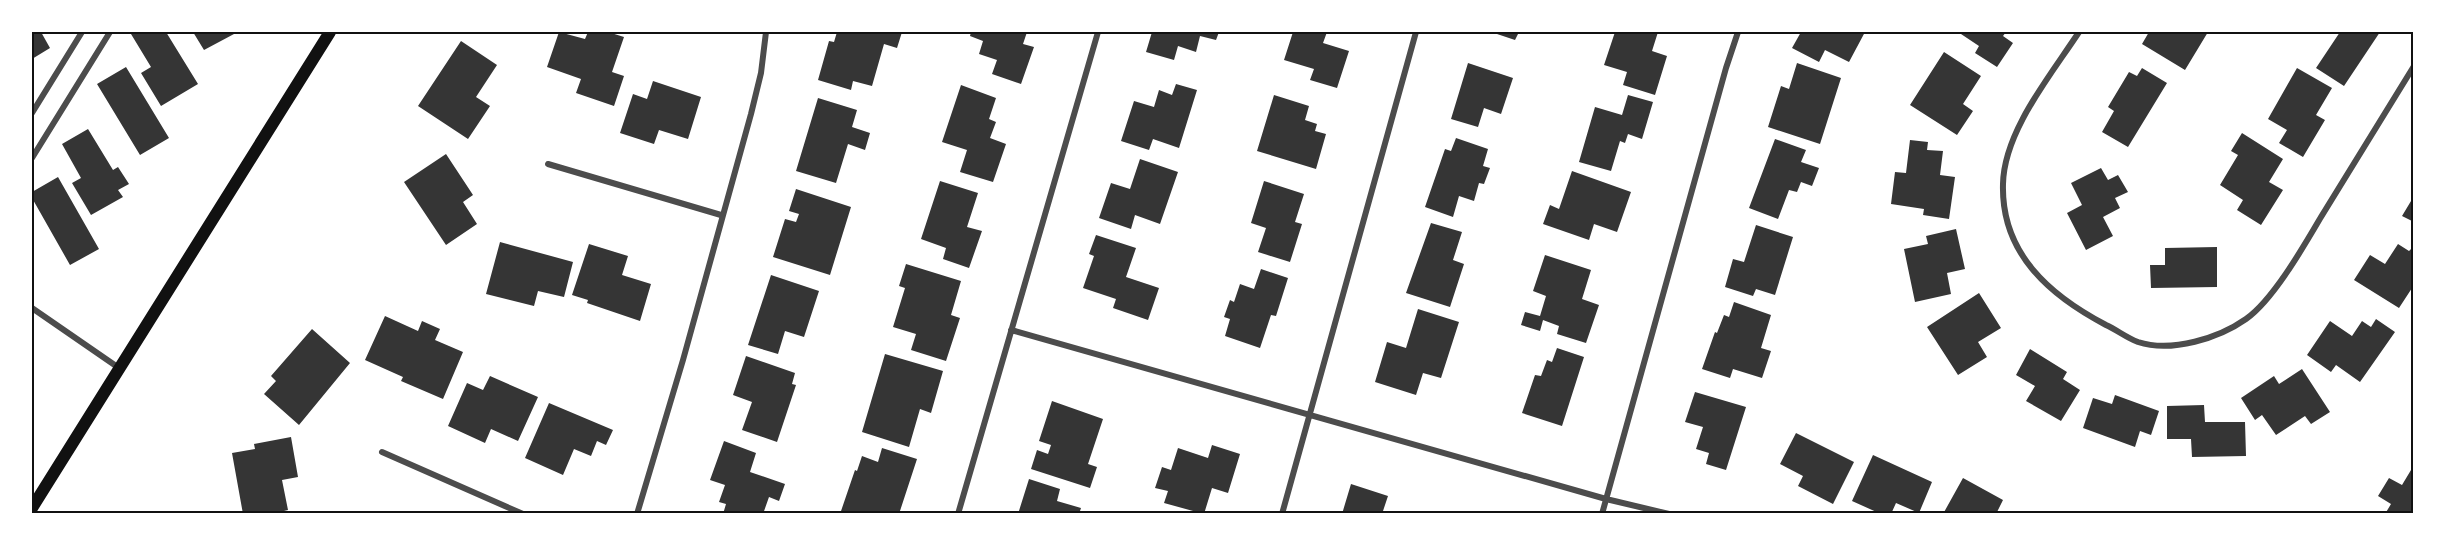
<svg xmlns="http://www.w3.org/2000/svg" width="2445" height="545" font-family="Commissioner,sans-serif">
<rect width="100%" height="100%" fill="#fff"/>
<path fill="#353535" d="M32 32H41L50 48 32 59Z
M135 32H166L198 84 161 106 141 73 151 67 131 34Z
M193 32H232L234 34 204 50Z
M559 32 585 39 588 32H608L624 37 612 72 624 76 614 106 576 93 581 79 547 67Z
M837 32H902L897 48 884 44 872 86 853 81 851 90 818 80 829 41 834 42Z
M971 32H1027L1023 44 1034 47 1021 84 992 74 997 60 979 54 983 41 970 36Z
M1152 32H1219L1216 40 1200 36 1196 52 1178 46 1174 60 1146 52Z
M1293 32H1327L1323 43 1349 51 1337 88 1310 80 1314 69 1284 60Z
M1491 32H1519L1515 40Z
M1615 32H1658L1652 51 1667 56 1655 95 1623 85 1627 72 1604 65Z
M1801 32H1865L1849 62 1825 50 1819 62 1792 48Z
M1963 32H2006L2003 36 2013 43 1997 67 1975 53 1979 46 1961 34Z
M2149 32H2208L2185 70 2142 44Z
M2340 32H2380L2344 86 2316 68Z
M461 41 497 65 476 97 490 106 468 139 418 106Z
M1944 52 1981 76 1963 104 1973 111 1957 135 1910 105Z
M1468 63 1513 78 1501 114 1484 108 1478 127 1451 119Z
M1797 63 1841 78 1820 144 1768 127 1781 86 1789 89Z
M126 67 169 138 140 155 97 84Z
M2142 68 2167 83 2128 147 2102 132 2114 111 2108 107 2129 72 2137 76Z
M2297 68 2332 88 2316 115 2325 120 2303 157 2279 143 2287 130 2268 119Z
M653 81 701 97 688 139 659 130 654 144 620 133 633 94 647 99Z
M1176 84 1197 90 1179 148 1153 139 1149 150 1121 141 1134 101 1154 107 1159 90 1172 95Z
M961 85 996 98 989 119 996 122 990 138 1006 144 993 182 960 172 967 150 942 142Z
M1274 95 1309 106 1305 120 1317 124 1315 131 1326 134 1316 169 1257 151Z
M1628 95 1653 102 1642 139 1628 134 1625 143 1620 141 1611 171 1579 162 1595 107 1622 115Z
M818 98 857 110 852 127 870 133 865 150 848 144 836 183 796 171Z
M88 129 113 170 118 167 129 184 118 190 123 197 91 215 72 183 81 178 62 144Z
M2242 133 2283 159 2269 182 2283 190 2261 225 2237 210 2243 200 2220 185 2238 155 2231 151Z
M1456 138 1488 149 1483 166 1490 168 1484 184 1479 183 1474 201 1459 196 1453 217 1425 207 1445 149 1451 151Z
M1775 139 1806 150 1801 162 1819 168 1812 186 1801 182 1797 192 1789 190 1778 219 1749 208Z
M1910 140 1928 142 1927 150 1943 151 1940 175 1955 177 1949 219 1923 215 1924 209 1891 204 1895 172 1906 173Z
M446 154 473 195 463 202 477 224 446 245 404 182Z
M1140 159 1178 172 1160 224 1135 215 1131 229 1099 218 1111 183 1130 189Z
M2101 168 2108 180 2118 175 2128 192 2115 198 2120 208 2103 217 2113 236 2086 250 2067 213 2082 205 2071 183Z
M1572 171 1631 192 1617 232 1594 224 1589 240 1543 224 1550 205 1559 209Z
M58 177 99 249 70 265 32 198V192Z
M940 181 978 193 967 227 982 231 969 268 943 259 946 248 921 239Z
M1264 181 1304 194 1295 222 1302 224 1290 262 1258 252 1266 228 1251 223Z
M796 189 851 207 830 275 773 257 785 219 796 222 799 214 789 211Z
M2414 196V222L2402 216Z
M1431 223 1462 232 1453 260 1464 264 1450 307 1406 293Z
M1756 225 1793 237 1775 295 1756 289 1753 296 1725 287 1733 259 1744 262Z
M1956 229 1965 269 1947 273 1951 294 1915 302 1904 249 1928 244 1926 236Z
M1096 235 1136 248 1126 277 1159 288 1148 320 1113 308 1116 299 1083 288 1094 256 1089 254Z
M500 242 573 262 564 297 538 291 534 306 486 294Z
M589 244 628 256 622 275 651 284 640 321 587 303 588 300 572 295Z
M2398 244 2409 251 2414 246V285L2399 308 2354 280 2370 255 2385 264Z
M2217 247V287L2151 288 2150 265H2165V248Z
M1545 255 1591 270 1582 299 1599 305 1586 343 1557 334 1559 326 1543 320 1540 331 1521 325 1525 312 1540 316 1546 296 1533 291Z
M906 264 961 281 951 315 960 318 946 361 911 350 916 334 893 327 905 288 899 286Z
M1261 269 1288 278 1276 316 1271 315 1260 348 1225 336 1230 319 1224 317 1230 300 1234 302 1240 284 1254 289Z
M771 275 819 291 804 337 785 331 778 354 748 345Z
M1979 293 2001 328 1978 342 1987 357 1958 375 1927 327Z
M1734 302 1771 315 1761 348 1771 351 1762 378 1733 369 1730 378 1702 369 1715 332 1717 333 1724 315 1729 317Z
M1418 309 1459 322 1441 378 1423 373 1416 395 1375 382 1387 342 1406 348Z
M385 316 418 331 422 321 440 329 435 340 463 352 443 399 401 381 403 377 365 360Z
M2376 319 2395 332 2360 382 2336 365 2331 372 2307 355 2330 321 2352 336 2362 321 2371 327Z
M312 329 350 363 299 425 264 394 276 381 271 376Z
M1557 348 1584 357 1562 426 1522 413 1535 375 1541 376 1547 360 1552 362Z
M2030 349 2067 372 2063 379 2080 390 2061 421 2026 401 2035 386 2016 375Z
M885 354 943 371 931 413 920 409 909 447 862 432Z
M746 356 795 373 792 384 796 385 777 442 742 430 752 402 733 395Z
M2302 369 2330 412 2311 424 2305 416 2276 435 2262 415 2255 420 2241 398 2274 376 2279 384Z
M490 376 538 397 518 441 491 429 485 443 448 426 467 383 483 390Z
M1695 392 1746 407 1726 470 1706 464 1709 453 1696 449 1703 427 1685 422Z
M2115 395 2159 411 2151 435 2140 431 2135 447 2083 428 2093 398 2112 404Z
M1052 401 1103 419 1088 464 1097 467 1090 488 1031 469 1037 450 1048 454 1051 445 1039 441Z
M549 403 613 430 606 445 597 441 591 456 574 449 563 475 525 458Z
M2204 405 2205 422H2245L2246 456 2192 457 2191 439H2167V406Z
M1796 433 1854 462 1833 504 1798 486 1803 476 1780 464Z
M291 437 298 477 282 480 288 510 272 514H243L232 453 255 449 254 444Z
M724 441 756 453 750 472 785 484 779 501 769 497 763 514H723L726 504 719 502 725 485 710 480Z
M1212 445 1240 454 1228 493 1212 488 1204 514 1164 503 1168 491 1155 488 1162 467 1171 470 1178 448 1208 458Z
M882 448 917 459 899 514H840L855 470 857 471 862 456 878 462Z
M1873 455 1932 482 1919 513 1896 503 1891 514H1881L1852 501Z
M2411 470 2414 471V514H2385L2391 504 2378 496 2389 478 2402 485Z
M1963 478 2003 500 1996 514H1943Z
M1029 479 1060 489 1057 501 1081 508 1079 514H1018Z
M1351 484 1388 496 1382 514H1342Z"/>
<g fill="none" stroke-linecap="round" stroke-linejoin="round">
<path stroke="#4c4c4c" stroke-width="6" d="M2079 32C2051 75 2004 131 2003 184 2001 253 2049 295 2106 325 2117 330 2127 338 2138 342 2172 353 2219 338 2246 319 2273 300 2304 246 2321 217 2352 167 2383 116 2414 66
M32 113 82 32
M32 158 110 32
M548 164 721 215
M32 308 119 368
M1011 330 1606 499 1669 514
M382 452 523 514
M637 514 683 360 751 114 761 73 766 32
M958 514 1098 32
M1282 514 1416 32
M1602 514 1726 68 1738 32"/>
<path stroke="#111" stroke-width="12" d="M32 508 330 32"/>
</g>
<rect width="2445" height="545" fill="none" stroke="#ffffff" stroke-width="66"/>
<rect x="33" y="33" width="2379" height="479" fill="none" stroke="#111" stroke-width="2"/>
</svg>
